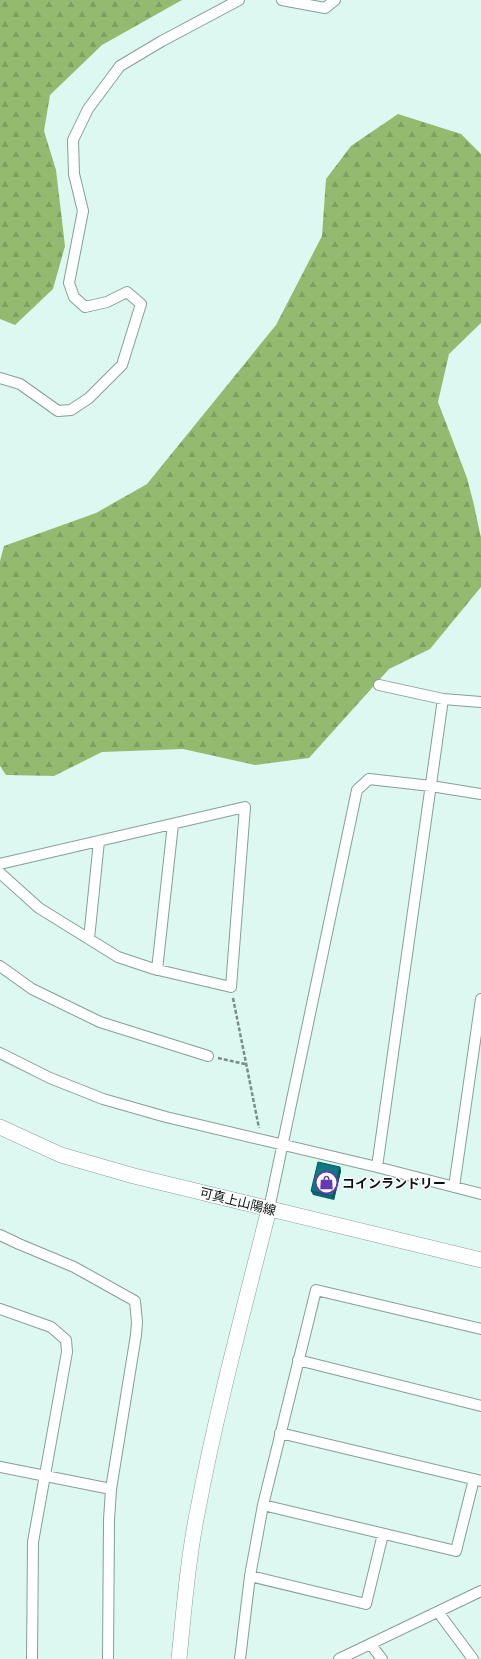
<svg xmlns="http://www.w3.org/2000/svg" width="481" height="1659" font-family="Lato,'Noto Sans JP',sans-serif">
<defs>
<pattern id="forest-firs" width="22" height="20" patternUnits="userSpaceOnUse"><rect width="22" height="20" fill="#94ba70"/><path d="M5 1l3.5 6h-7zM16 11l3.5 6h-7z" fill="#7e9f60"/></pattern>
</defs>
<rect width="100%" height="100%" fill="#ddf8f1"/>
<path fill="url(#forest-firs)" d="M0 0H182L102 45 50 95 44 131 56 170 65 246 53 289 15 325 0 319Z
M398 114 461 134 481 154V323L449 354 438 402 467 478 474 505 481 538V587L430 649 389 669 309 758 255 765 183 749 102 752 54 776 6 775 0 766V561L4 546 96 513 147 484 276 325 322 236 326 179 351 146Z"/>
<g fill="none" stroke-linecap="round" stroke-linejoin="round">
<defs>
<path id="street" d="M282 0 325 8 335 0
M0 378 20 384 58 411 71 410 89 398 122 365 141 304 127 292 107 302 85 307 74 297 69 283 83 211 74 174 73 140 88 109 120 66 162 41 239 0
M379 685 443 699 481 702
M0 864 245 807 231 987 154 969 118 957 39 908 0 873
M89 939 99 841
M0 966 32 989 100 1022 208 1056
M157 970 173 824
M0 1053 50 1078 103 1099 166 1117 377 1167 481 1194
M377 1167 443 699
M454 1187 481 999
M269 1209 357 790 369 779 431 786 481 794
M0 1235 19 1244 74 1267 135 1301 137 1322 136 1335 111 1489 109 1520 108 1659
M0 1309 51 1327 66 1340 67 1352 33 1542 32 1659
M298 1360 481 1406
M280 1433 481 1481
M0 1467 111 1489
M263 1505 456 1551 474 1479
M250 1576 366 1604 383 1534
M438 1612 473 1659
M371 1645 382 1659
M240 1659 250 1576 263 1505 316 1290 481 1329
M339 1659 481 1591"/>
<path id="secondary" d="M0 1127 61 1155 134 1176 481 1260
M179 1659C184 1609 188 1558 198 1509 217 1408 244 1309 269 1209"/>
</defs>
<use href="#street" stroke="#859f98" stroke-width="12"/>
<use href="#secondary" stroke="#859f98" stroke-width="16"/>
<path stroke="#7a8d88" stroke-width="2.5" stroke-dasharray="4 2" stroke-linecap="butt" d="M233 998 259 1128
M218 1058 245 1064"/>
<use href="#street" stroke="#fff" stroke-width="10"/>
<use href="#secondary" stroke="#fff" stroke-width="15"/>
</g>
<path fill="#0b686e" d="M340 1167 341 1171 334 1200 313 1195 311 1191Z"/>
<path fill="#09555a" d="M340 1167 341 1171 334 1200 333 1196Z"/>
<path fill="#0d7980" stroke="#09555a" d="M318 1162 340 1167 333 1196 311 1191Z"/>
<defs>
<symbol id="shop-ring" viewBox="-11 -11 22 22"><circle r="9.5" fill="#fff" stroke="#6639b1" stroke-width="1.5"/><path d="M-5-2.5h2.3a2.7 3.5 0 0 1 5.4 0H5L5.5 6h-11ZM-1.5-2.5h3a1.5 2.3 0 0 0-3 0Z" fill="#6639b1"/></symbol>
</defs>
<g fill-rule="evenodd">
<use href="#shop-ring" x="314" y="1170" width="25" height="25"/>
</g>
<g text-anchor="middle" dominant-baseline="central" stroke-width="3" stroke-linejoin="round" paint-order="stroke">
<g font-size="13" font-weight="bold" fill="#091311" stroke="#fff" text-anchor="start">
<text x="342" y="1183">コインランドリー</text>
</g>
<g font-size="13" fill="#091311" stroke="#fff">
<text transform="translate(238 1201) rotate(14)">可真上山陽線</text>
</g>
</g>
</svg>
